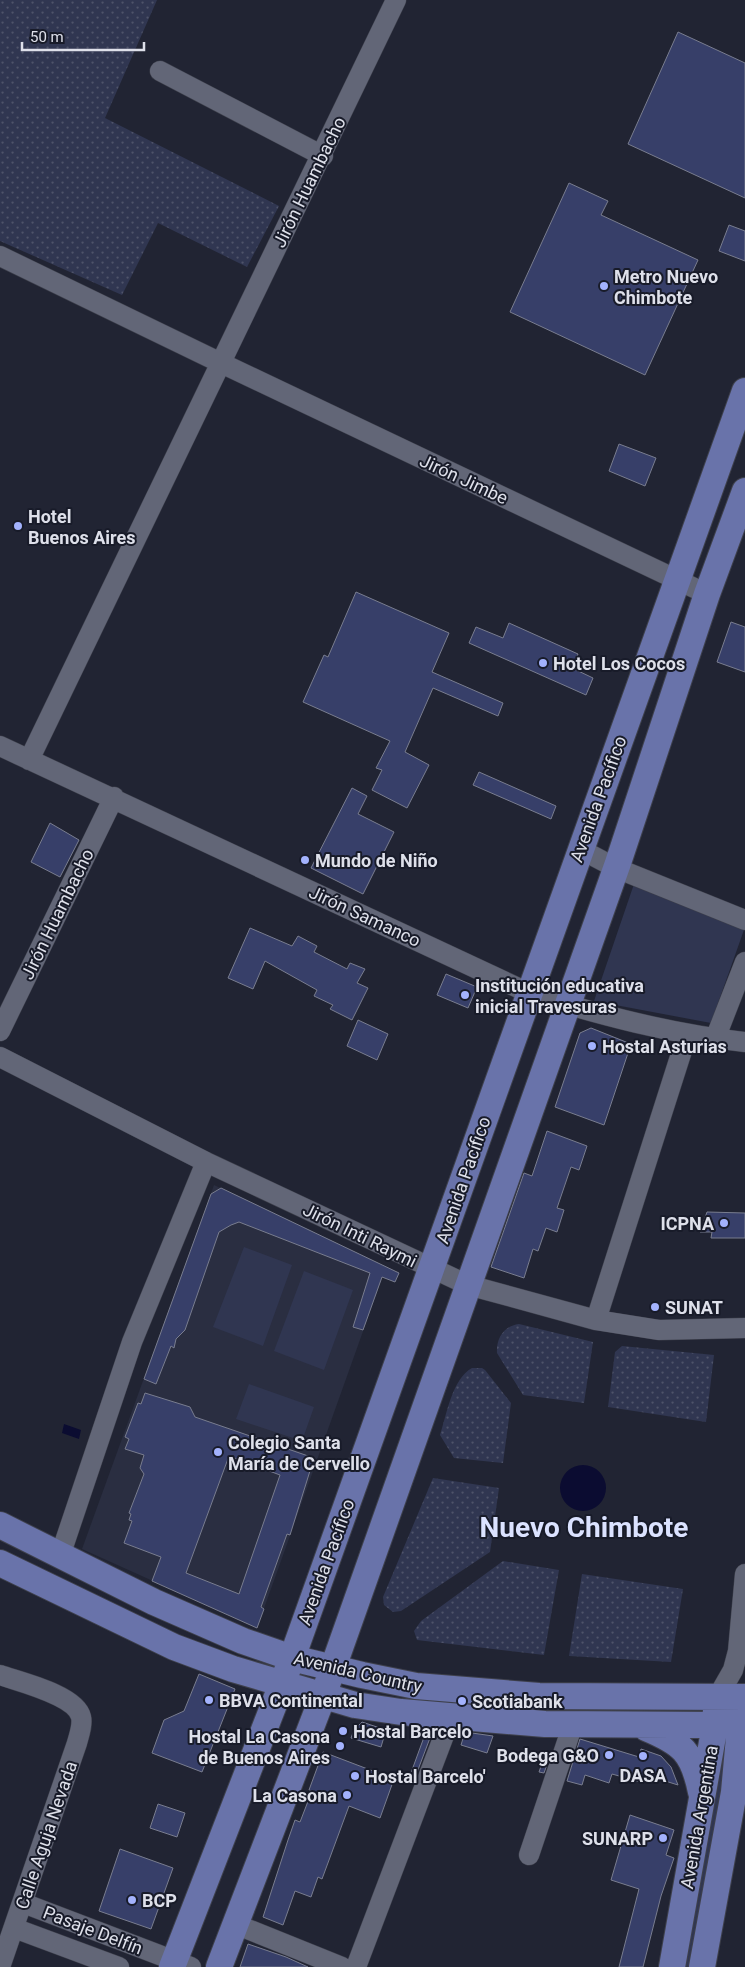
<svg xmlns="http://www.w3.org/2000/svg" width="745" height="1967" font-family="Roboto,sans-serif">
<defs>
<pattern id="grass-dots" width="8" height="8" patternUnits="userSpaceOnUse" patternTransform="scale(1.25)"><rect width="8" height="8" fill="#303651"/><path d="M2 2h.1M6 6h.1" fill="none" stroke="#4e536a" stroke-width="1.8" stroke-linecap="round"/></pattern>
</defs>
<rect width="100%" height="100%" fill="#212433"/>
<path fill="#2a2e41" d="M214 1185 386 1267 257 1628 82 1549Z"/>
<path fill="url(#grass-dots)" d="M0 0H157L105 118 279 206 247 267 158 223 122 295 0 241Z
M519 1324 593 1342 584 1403 523 1395 497 1353C496 1338 504 1326 519 1324Z
M622 1346 714 1355 706 1422 608 1407 615 1352Z
M472 1368H482L485 1370 511 1403 503 1463 454 1458 440 1435C447 1414 452 1379 472 1368Z
M433 1478 499 1488 490 1552 401 1611 393 1612 384 1605 383 1597Z
M503 1561 559 1570 544 1655 417 1640 414 1631 421 1621Z
M582 1574 683 1589 671 1662 569 1656Z"/>
<path fill="#303651" d="M634 884 745 927 711 1023 594 1001Z
M244 1247 292 1265 263 1346 213 1327Z
M304 1271 353 1290 324 1370 274 1351Z
M249 1384 314 1407 302 1441 236 1419Z
M724 1748 730 1759 694 1967H675Z"/>
<path fill="#0b0c31" d="M64 1424 81 1430 79 1439 62 1433Z
M560 1488a23 23 0 1 1 46 0a23 23 0 1 1-46 0Z"/>
<path fill="#373f69" stroke="#797d8f" fill-rule="evenodd" d="M678 32 745 63V198L628 144Z
M569 183 608 201 601 215 698 260 645 375 510 312Z
M729 225 745 231V261L719 251Z
M619 444 656 458 645 486 609 471Z
M356 592 449 633 432 672 503 703 498 716 433 688 405 752 429 765 407 808 372 790 382 770 376 768 390 741 303 702 324 655 328 657Z
M731 622 745 627V672L717 662Z
M509 623 578 654 572 668 593 678 586 695 469 643 476 627 503 638Z
M479 772 556 806 551 819 473 785Z
M352 788 367 796 358 814 394 832 363 894 311 868Z
M50 823 79 840 60 877 31 862Z
M250 928 292 946 298 936 317 946 314 952 347 969 350 963 365 969 357 983 368 988 352 1020 330 1009 333 1005 314 996 317 990 265 961 253 989 228 978Z
M446 974 477 987 468 1008 437 995Z
M358 1020 388 1034 377 1060 347 1046Z
M591 1028 631 1044 604 1125 555 1107 580 1033Z
M547 1131 587 1146 579 1170 571 1167 557 1208 564 1210 557 1232 546 1228 538 1251 533 1249 524 1278 491 1267 524 1173 532 1176Z
M221 1188 399 1273 395 1282 382 1277 363 1330 353 1327 370 1273 239 1222 231 1225 219 1232 185 1330 176 1339 174 1348 171 1346 156 1384 144 1379 211 1194Z
M707 1212 745 1213V1238H711L712 1232H700Z
M145 1393 190 1407 195 1417 314 1458 290 1535 287 1534 261 1607 264 1609 257 1628 152 1581 161 1557 124 1543 132 1521 129 1520 131 1514 129 1513 144 1474 140 1468 144 1455 125 1449 129 1439 125 1437 138 1403 141 1404ZM229 1456 280 1475 239 1594 186 1573Z
M199 1674 235 1689 202 1772 152 1753 164 1720 184 1711Z
M362 1722 386 1730 381 1747 351 1738 354 1730Z
M427 1729 433 1730 413 1783 408 1781Z
M465 1732 493 1736 487 1753 461 1745Z
M580 1739 639 1757 641 1749 661 1756 671 1767 678 1785 646 1775 644 1783 612 1774 609 1783 585 1775 582 1785 567 1781Z
M323 1752 394 1779 380 1818 349 1806 322 1879 318 1877 311 1897 295 1891 283 1925 263 1917 288 1840 295 1820 300 1822 312 1791 309 1790Z
M545 1755 550 1756 544 1773 539 1772Z
M158 1804 185 1813 177 1837 150 1828Z
M630 1815 674 1830 666 1855 674 1858 661 1896 643 1967H619L639 1889 611 1880Z
M120 1849 173 1868 151 1929 99 1911Z
M248 1944 286 1957 308 1967H240Z"/>
<g fill="none" stroke-linecap="round" stroke-linejoin="round">
<defs>
<path id="minor" d="M160 71 323 156
M0 256 221 363 707 594
M0 746 529 993C600 1015 671 1034 745 1042
M29 760 396 0
M580 849 616 868 745 920
M0 1031 114 797
M715 1039 745 962
M0 1057 206 1162 468 1285 596 1320 659 1330 745 1328
M596 1320 687 1035
M60 1556 132 1342 206 1162
M0 1675C20 1682 76 1695 81 1717 83 1725 79 1735 77 1743L0 1967
M717 1698 733 1670 738 1651 745 1574
M529 1855 573 1724
M23 1903 191 1967
M235 1924 342 1967
M14 1928 119 1967
M356 1967 451 1717"/>
<path id="major" d="M0 1525 154 1602 243 1641 292 1658 362 1675 416 1686 539 1696 745 1697
M0 1563 174 1647 233 1669 355 1705 401 1712 545 1724 715 1725 745 1723
M646 1728C682 1743 693 1752 701 1792
M172 1967 292 1658 745 391
M219 1967 323 1696 618 863 707 594 745 491
M672 1967 715 1725 716 1709
M702 1967 734 1792 742 1705"/>
</defs>
<use href="#minor" stroke="#3e404c" stroke-width="21"/>
<use href="#major" stroke="#3e404c" stroke-width="28"/>
<use href="#minor" stroke="#626677" stroke-width="20"/>
<use href="#major" stroke="#6973aa" stroke-width="26"/>
</g>
<g fill="#a3b2fd" stroke="#181b29" stroke-width="2">
<circle cx="604" cy="286" r="5"/>
<circle cx="18" cy="526" r="5"/>
<circle cx="543" cy="663" r="5"/>
<circle cx="305" cy="860" r="5"/>
<circle cx="465" cy="995" r="5"/>
<circle cx="592" cy="1046" r="5"/>
<circle cx="724" cy="1223" r="5"/>
<circle cx="655" cy="1307" r="5"/>
<circle cx="218" cy="1452" r="5"/>
<circle cx="209" cy="1700" r="5"/>
<circle cx="462" cy="1701" r="5"/>
<circle cx="343" cy="1731" r="5"/>
<circle cx="340" cy="1746" r="5"/>
<circle cx="609" cy="1755" r="5"/>
<circle cx="643" cy="1756" r="5"/>
<circle cx="355" cy="1776" r="5"/>
<circle cx="347" cy="1795" r="5"/>
<circle cx="663" cy="1838" r="5"/>
<circle cx="132" cy="1900" r="5"/>
</g>
<g text-anchor="middle" dominant-baseline="central" stroke-width="4" stroke-linejoin="round" paint-order="stroke">
<g font-size="18" fill="#dee0ea" stroke="#181b29">
<text transform="translate(309 182) rotate(-64)">Jirón Huambacho</text>
<text transform="translate(464 479) rotate(25)">Jirón Jimbe</text>
<text transform="translate(598 799) rotate(-70)">Avenida Pacífico</text>
<text transform="translate(57 914) rotate(-64)">Jirón Huambacho</text>
<text transform="translate(365 916) rotate(25)">Jirón Samanco</text>
<text transform="translate(463 1180) rotate(-71)">Avenida Pacífico</text>
<text transform="translate(360 1235) rotate(26)">Jirón Inti Raymi</text>
<text transform="translate(326 1562) rotate(-70)">Avenida Pacífico</text>
<text transform="translate(358 1672) rotate(13)">Avenida Country</text>
<text transform="translate(699 1817) rotate(-80)">Avenida Argentina</text>
<text transform="translate(46 1835) rotate(-71)">Calle Aguja Nevada</text>
<text transform="translate(93 1930) rotate(21)">Pasaje Delfín</text>
</g>
<g font-size="18" font-weight="bold" fill="#dee0ea" stroke="#181b29" text-anchor="start">
<text x="614" y="276">Metro Nuevo<tspan x="614" dy="21">Chimbote</tspan></text>
<text x="28" y="516">Hotel<tspan x="28" dy="21">Buenos Aires</tspan></text>
<text x="553" y="663">Hotel Los Cocos</text>
<text x="315" y="860">Mundo de Niño</text>
<text x="475" y="985">Institución educativa<tspan x="475" dy="21">inicial Travesuras</tspan></text>
<text x="602" y="1046">Hostal Asturias</text>
<text x="714" y="1223" text-anchor="end">ICPNA</text>
<text x="665" y="1307">SUNAT</text>
<text x="228" y="1442">Colegio Santa<tspan x="228" dy="21">María de Cervello</tspan></text>
<text x="219" y="1700">BBVA Continental</text>
<text x="472" y="1701">Scotiabank</text>
<text x="353" y="1731">Hostal Barcelo</text>
<text x="330" y="1736" text-anchor="end">Hostal La Casona<tspan x="330" dy="21">de Buenos Aires</tspan></text>
<text x="599" y="1755" text-anchor="end">Bodega G&amp;O</text>
<text x="643" y="1775" text-anchor="middle">DASA</text>
<text x="365" y="1776">Hostal Barcelo'</text>
<text x="337" y="1795" text-anchor="end">La Casona</text>
<text x="653" y="1838" text-anchor="end">SUNARP</text>
<text x="142" y="1900">BCP</text>
</g>
<g font-size="28" font-weight="bold" fill="#dbe2ff" stroke="#181b29">
<text x="584" y="1527">Nuevo Chimbote</text>
</g>
</g>
<path d="M22 42v8h122v-8" fill="none" stroke="#dee0ea" stroke-width="2.5"/>
<text x="30" y="42" font-size="15" fill="#dee0ea" stroke="#181b29" stroke-width="4" paint-order="stroke">50 m</text>
</svg>
